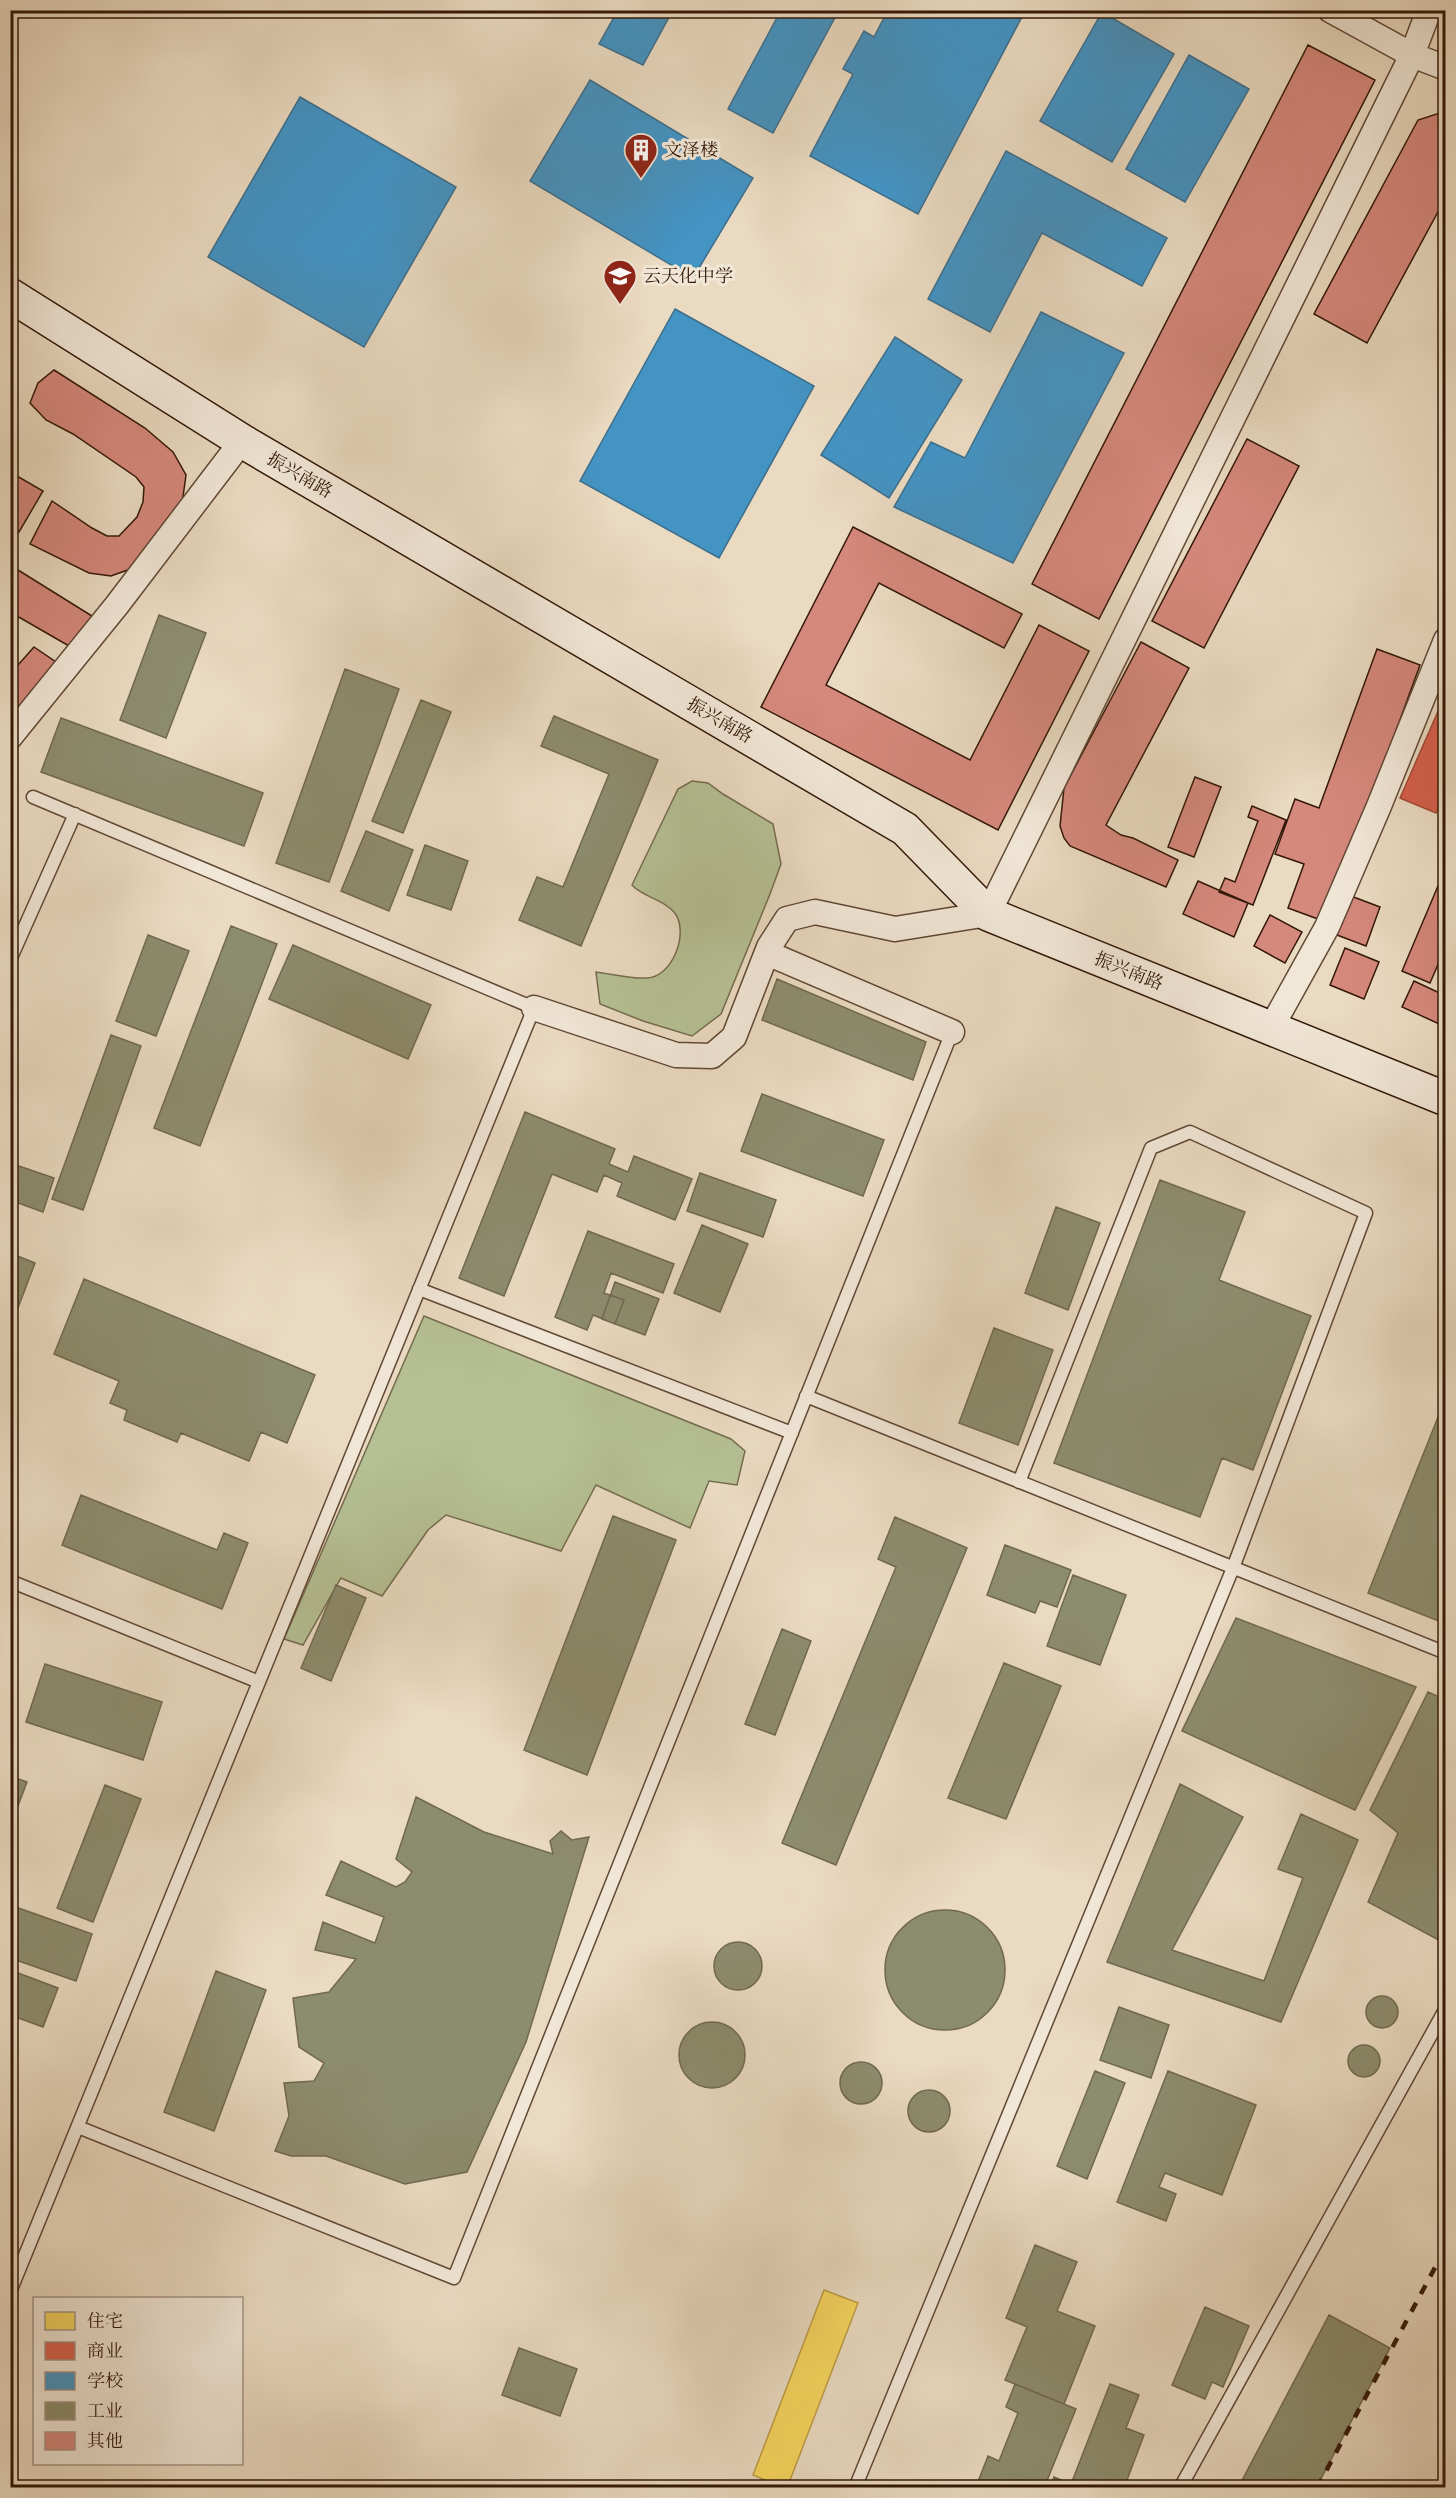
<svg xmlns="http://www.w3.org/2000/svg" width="1456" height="2498" font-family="Alegreya,'Noto Serif SC',serif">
<rect width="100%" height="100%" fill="#eadac1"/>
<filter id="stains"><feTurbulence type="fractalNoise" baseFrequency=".00333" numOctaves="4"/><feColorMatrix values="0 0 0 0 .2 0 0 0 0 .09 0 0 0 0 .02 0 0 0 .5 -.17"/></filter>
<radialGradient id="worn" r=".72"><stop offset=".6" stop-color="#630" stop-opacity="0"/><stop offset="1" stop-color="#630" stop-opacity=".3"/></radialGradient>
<path fill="#b5c094" stroke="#746c4e" stroke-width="1.5" d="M692 781 708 783 723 794 773 824 781 864 770 894 721 1014 692 1036 643 1021 600 1004 596 972C612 974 631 979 647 978 673 977 690 931 674 912 662 898 644 898 632 885L678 789Z
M424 1316 731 1439 745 1451 737 1485 709 1481 690 1528 596 1485 561 1551 446 1515 428 1530 382 1596 341 1578 303 1645 284 1639Z"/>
<path fill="#f6d55c" stroke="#bc9c43" stroke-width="1.5" d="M824 2290 858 2303 787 2488H784L753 2475Z"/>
<path fill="#d6604d" stroke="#a54a38" stroke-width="1.5" d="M1446 693V791L1436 813 1400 798Z"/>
<path fill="#4393c3" stroke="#3e6e8b" stroke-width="1.5" d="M618 10H673L643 65 599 44Z
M781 10H839L773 133 728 109Z
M888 10H1015L1023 15 918 214 810 156 853 74 843 69 864 31 874 37Z
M1102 12 1174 54 1112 162 1040 121Z
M1189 55 1249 89 1185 202 1126 169Z
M590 80 753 178 693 278 530 181Z
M300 97 456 187 364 347 208 257Z
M1006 151 1167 238 1142 286 1042 233 990 332 928 299Z
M675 309 814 386 719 558 580 481Z
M1041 312 1124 353 1013 563 894 507 931 442 965 458Z
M895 337 962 380 889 498 821 455Z"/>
<path fill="#8c8c6e" stroke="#71694f" stroke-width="1.5" d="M159 615 206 633 166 738 120 720Z
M345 669 399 689 329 882 276 863Z
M421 700 451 712 403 833 372 821Z
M554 716 658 760 581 946 519 920 537 877 563 887 609 774 541 746Z
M61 718 263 793 244 846 41 772Z
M366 831 413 850 389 911 341 891Z
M425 845 468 861 451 910 407 895Z
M231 926 277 944 200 1146 154 1128Z
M148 935 189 951 156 1036 116 1021Z
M293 945 431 1005 408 1059 269 999Z
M777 979 926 1042 913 1080 762 1020Z
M111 1035 141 1046 83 1210 52 1199Z
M762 1094 884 1140 863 1196 741 1151Z
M525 1112 615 1149 609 1164 628 1172 634 1156 692 1179 675 1220 617 1196 622 1183 604 1175 597 1192 552 1174 504 1296 459 1278Z
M10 1163 54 1178 43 1212 10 1200Z
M700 1173 776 1200 763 1237 687 1211Z
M1160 1180 1245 1212 1219 1280 1311 1316 1253 1470 1222 1458 1200 1517 1054 1463Z
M1056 1207 1100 1223 1068 1310 1025 1293Z
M702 1225 748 1244 720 1312 674 1293Z
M588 1231 674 1264 663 1293 611 1273 604 1293 624 1300 615 1324 593 1315 587 1330 555 1317Z
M10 1253 35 1263 10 1329Z
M84 1279 315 1375 287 1443 261 1432 249 1461 181 1433 177 1442 124 1420 127 1410 110 1403 119 1381 54 1354Z
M615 1282 659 1299 645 1335 602 1319Z
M994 1328 1053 1350 1018 1445 959 1423Z
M1446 1397V1540L1440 1555 1446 1557V1624L1368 1593Z
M81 1495 217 1550 224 1533 248 1543 222 1609 62 1545Z
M613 1516 676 1540 587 1775 524 1750Z
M895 1517 967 1548 836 1865 782 1843 896 1567 878 1559Z
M1005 1545 1071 1570 1057 1607 1040 1601 1035 1613 987 1595Z
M1073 1575 1126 1595 1100 1665 1047 1646Z
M336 1585 366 1598 331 1681 301 1668Z
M1236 1618 1416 1687 1355 1810 1182 1731Z
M782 1629 811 1641 775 1735 745 1724Z
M1004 1663 1061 1686 1006 1819 948 1798Z
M45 1664 162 1702 143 1760 26 1722Z
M1428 1692 1446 1700V1944L1368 1902 1398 1833 1370 1810Z
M10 1776 27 1782 10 1827Z
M1180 1784 1243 1817 1172 1950 1264 1981 1303 1878 1278 1869 1301 1814 1358 1840 1281 2022 1107 1962Z
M105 1785 141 1799 93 1922 57 1908Z
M416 1797 484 1832 553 1854 550 1841 561 1831 572 1840 589 1837 526 2042 467 2172 405 2184 326 2156H291L275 2151 289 2116 284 2083 314 2081 324 2063 299 2047 293 1998 329 1992 356 1959 315 1950 323 1922 375 1943 384 1917 326 1895 341 1861 396 1887 405 1882 412 1872 396 1859Z
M10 1905 92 1934 76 1981 10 1958Z
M885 1970a60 60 0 1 1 120 0a60 60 0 1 1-120 0Z
M714 1966a24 24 0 1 1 48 0a24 24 0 1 1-48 0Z
M10 1970 58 1988 43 2027 10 2015Z
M216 1971 266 1990 214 2131 164 2112Z
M1366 2012a16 16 0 1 1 32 0a16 16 0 1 1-32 0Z
M1119 2007 1169 2025 1151 2078 1100 2060Z
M679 2055a33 33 0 1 1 66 0a33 33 0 1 1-66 0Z
M1348 2061a16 16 0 1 1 32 0a16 16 0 1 1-32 0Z
M840 2083a21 21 0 1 1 42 0a21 21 0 1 1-42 0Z
M1095 2071 1125 2083 1087 2179 1057 2166Z
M1168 2071 1256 2105 1222 2195 1165 2173 1159 2187 1176 2194 1166 2221 1117 2202Z
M908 2111a21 21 0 1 1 42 0a21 21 0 1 1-42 0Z
M1035 2245 1077 2262 1057 2311 1095 2326 1064 2404 1005 2380 1027 2327 1006 2318Z
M1205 2307 1249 2326 1223 2387 1212 2382 1205 2399 1172 2385Z
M1329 2315 1390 2348 1316 2488H1238Z
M519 2348 577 2369 560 2416 502 2395Z
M1015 2384 1076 2409 1044 2488H1001L979 2479 988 2456 999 2461 1018 2413 1006 2407Z
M1110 2384 1139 2395 1126 2428 1144 2435 1124 2488H1050L1054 2477 1071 2484Z"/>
<path fill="#d5887c" stroke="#331808" stroke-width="1.5" d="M1308 45 1375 80 1099 619 1032 584Z
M1446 111V197L1367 343 1314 314 1418 120Z
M54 370 145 428 173 452 186 475 182 504 133 568 111 576 89 573 30 544 52 501 92 528 107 536H119L137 517 143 502 144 487 136 477 73 434 46 420 30 403 38 383Z
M1247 439 1299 466 1204 648 1152 621Z
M10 472 43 491 19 532 10 527Z
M853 527 1022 614 1004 648 879 583 826 685 970 760 1039 625 1089 651 998 830 761 707Z
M10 565 92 616 69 646 10 612Z
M1141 642 1189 668 1106 825 1121 835 1133 838 1178 860 1166 887 1070 846 1064 838 1060 826 1064 788Z
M34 647 56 662 21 720 10 713V674Z
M1377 649 1420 665 1326 922 1288 908 1304 864 1275 854 1295 799 1319 808Z
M1195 777 1221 787 1194 857 1168 847Z
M1252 806 1286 820 1253 905 1219 892 1225 878 1235 882 1258 821 1248 817Z
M1446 867V946L1430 983 1402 971Z
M1198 881 1248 903 1234 937 1183 914Z
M1343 893 1380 907 1366 946 1329 932Z
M1270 915 1302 932 1285 963 1254 946Z
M1345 948 1379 962 1364 999 1330 985Z
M1414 981 1446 996V1027L1402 1007Z"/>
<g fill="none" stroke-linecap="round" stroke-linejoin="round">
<defs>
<path id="service" d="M10 960 75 814
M419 1289 792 1433
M806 1396 1446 1653
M10 1581 259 1682
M78 2127 454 2278 952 1032
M10 2292 534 1008 33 797
M855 2488 1233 1568 1366 1213 1190 1132 1151 1148 1019 1482
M1180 2488 1446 2008"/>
<path id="minor" d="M1330 10 1412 55 1446 68
M10 737 117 605 242 441
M767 953 952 1032
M534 1008 676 1055 712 1056 734 1037 769 947 787 919 815 912 895 929 988 914 1412 55 1429 10
M1271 1028 1327 927 1379 806 1446 640"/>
<path id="secondary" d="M10 295 242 441 905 829 988 914 1446 1099"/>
</defs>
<use href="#service" stroke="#614836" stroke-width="15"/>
<use href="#minor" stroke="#614836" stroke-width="27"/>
<use href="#secondary" stroke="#331808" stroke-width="36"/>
<use href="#service" stroke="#f1e7d7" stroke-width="12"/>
<use href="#minor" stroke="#f1e7d7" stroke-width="24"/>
<use href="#secondary" stroke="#f1e7d7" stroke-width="33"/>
<path stroke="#331808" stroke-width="4.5" stroke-dasharray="10 10" stroke-linecap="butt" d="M1317 2488 1446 2247"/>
</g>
<defs>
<symbol id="building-pin" viewBox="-11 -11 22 30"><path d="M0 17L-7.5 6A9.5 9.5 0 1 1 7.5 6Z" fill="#8f2418" stroke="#f1e7d7"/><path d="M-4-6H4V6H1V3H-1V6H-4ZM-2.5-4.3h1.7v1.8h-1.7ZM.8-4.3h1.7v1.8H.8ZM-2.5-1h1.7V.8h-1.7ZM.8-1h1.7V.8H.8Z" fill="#fff"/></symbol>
<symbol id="school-pin" viewBox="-11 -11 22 30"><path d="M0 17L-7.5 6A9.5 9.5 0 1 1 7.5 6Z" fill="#8f2418" stroke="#f1e7d7"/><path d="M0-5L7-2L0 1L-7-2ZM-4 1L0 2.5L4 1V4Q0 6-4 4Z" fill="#fff"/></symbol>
</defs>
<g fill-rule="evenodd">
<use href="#building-pin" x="622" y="131" width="38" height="52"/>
<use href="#school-pin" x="601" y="257" width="38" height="52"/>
</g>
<g text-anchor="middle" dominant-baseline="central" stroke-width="6" stroke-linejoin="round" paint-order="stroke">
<g font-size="18" fill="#331808" stroke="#f1e7d7" text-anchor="start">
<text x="664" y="150">文泽楼</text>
<text x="643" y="276">云天化中学</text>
</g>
<g font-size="18" fill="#331808" stroke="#f1e7d7">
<text transform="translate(300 475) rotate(30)">振兴南路</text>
<text transform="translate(720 720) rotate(30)">振兴南路</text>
<text transform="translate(1129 971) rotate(22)">振兴南路</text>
</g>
</g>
<rect width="1456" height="2498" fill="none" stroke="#eadac1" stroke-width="36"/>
<rect x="12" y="12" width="1432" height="2474" fill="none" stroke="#331808" stroke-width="3"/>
<rect x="18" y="18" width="1420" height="2462" fill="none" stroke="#331808" stroke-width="1.5"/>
<rect x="33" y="2297" width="210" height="168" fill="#f1e7d7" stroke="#a59484" stroke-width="1.5"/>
<rect x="45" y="2312" width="30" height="18" fill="#f6d55c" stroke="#a59484" stroke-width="1.5"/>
<text x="87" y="2327" font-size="18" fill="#331808">住宅</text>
<rect x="45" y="2342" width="30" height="18" fill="#d6604d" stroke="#a59484" stroke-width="1.5"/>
<text x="87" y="2357" font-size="18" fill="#331808">商业</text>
<rect x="45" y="2372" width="30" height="18" fill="#4393c3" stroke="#a59484" stroke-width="1.5"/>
<text x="87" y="2387" font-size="18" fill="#331808">学校</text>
<rect x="45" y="2402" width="30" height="18" fill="#8c8c6e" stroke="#a59484" stroke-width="1.5"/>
<text x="87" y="2417" font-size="18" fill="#331808">工业</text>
<rect x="45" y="2432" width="30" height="18" fill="#d5887c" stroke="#a59484" stroke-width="1.5"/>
<text x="87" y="2447" font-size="18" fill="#331808">其他</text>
<rect width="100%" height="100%" filter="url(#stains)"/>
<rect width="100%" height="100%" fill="url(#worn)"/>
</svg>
